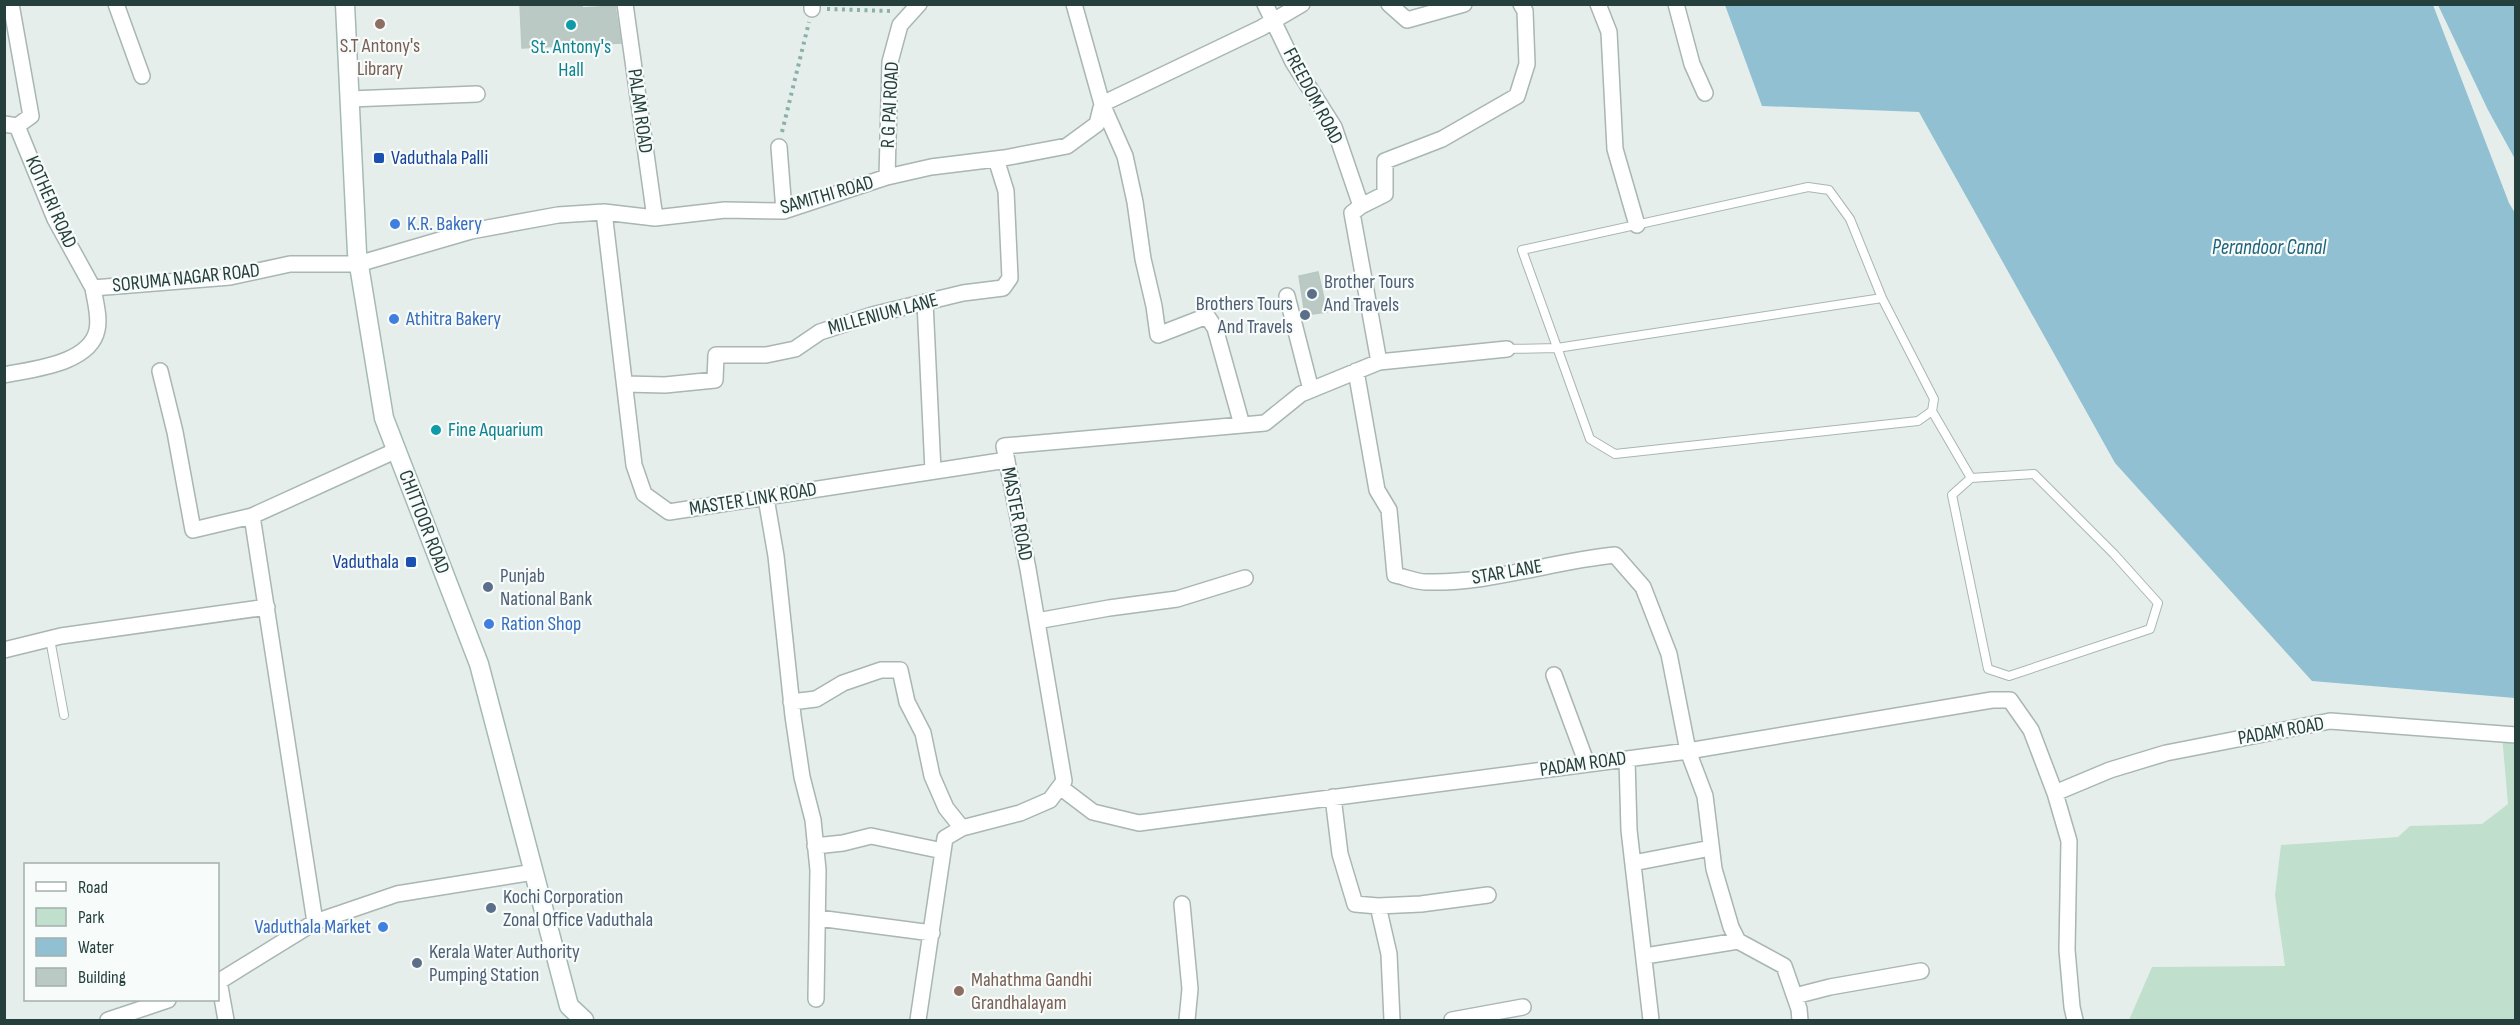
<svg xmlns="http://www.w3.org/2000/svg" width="2520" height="1025" font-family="'Sofia Sans Condensed',sans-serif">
<rect width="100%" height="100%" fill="#e6eeec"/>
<path fill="#c0dfcc" d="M2502 735 2515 737V1020H2129L2152 967 2285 966 2275 895 2281 845 2398 837 2410 826 2482 824 2508 804Z"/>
<path fill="#90c0d1" d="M1725 5H2433L2509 203 2515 213V698L2312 681 2115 463 1919 112 1762 106Z
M2438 5H2515V159L2488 110Z"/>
<path fill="#bbc9c5" stroke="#b8c8c3" stroke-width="1.5" d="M520 4H582V8L615 6 621 43 522 48Z
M1318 272 1327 312 1305 315 1299 276Z"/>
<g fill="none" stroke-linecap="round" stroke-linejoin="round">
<defs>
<path id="lane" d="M1507 349 1557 348 1882 298 1850 219 1829 190 1808 187 1522 250 1590 439 1615 454 1918 421 1932 411 1934 399 1882 298
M1932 411 1971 478 2034 474 2114 554 2158 603 2150 629 2009 676 1988 669 1952 495 1971 478
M50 639 64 715"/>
<path id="street" d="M11 4 31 116 17 126
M116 4 142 76
M625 4 655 218
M1265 4 1293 62 1334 127 1361 206 1352 213 1379 362
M1389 4 1407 20 1464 4
M1598 4 1609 32 1615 149 1637 225
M1676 4 1692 64 1705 93
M812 9V4
M350 99 477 94
M4 124 17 126 55 219 93 288
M779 147 784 211
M887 177 890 62 900 25 919 4
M1361 206 1385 194V161L1442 139 1517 96 1527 64 1525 11 1521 4
M604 212 634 465 644 494 669 512 1007 460
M1287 296 1311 390
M925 302 933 471
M160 371 175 432 193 530 252 516
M1356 371 1377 490 1389 510 1395 575C1405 577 1416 582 1426 582 1490 584 1552 561 1615 555L1643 587 1669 654 1688 751 1705 796 1714 869 1731 927 1738 941 1784 966 1799 1009 1800 1020
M4 375C32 369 90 364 97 330 100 317 95 301 93 288L230 277 290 264H358L471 231 558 215 604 212 655 218 725 210 784 211 887 177 931 167 1004 158 1067 146 1097 124 1102 104 1074 4
M625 384 665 385 715 380 716 355H766L795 349 820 332 872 315 963 293 1003 288 1010 278 1006 191 996 159
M1242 425 1215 328 1207 316 1158 335 1154 306 1143 259 1135 202 1125 156 1102 104 1261 28 1302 4
M766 498 776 556 793 716 802 777 813 820 818 870 816 999
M1037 621 1109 608 1177 599 1245 578
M4 650 61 636 267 607
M1554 675 1587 764
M791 702 816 699 843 683 881 670H900L907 702 923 733 932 776 946 808 962 828
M1627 759 1629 830 1651 1020
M1060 787 1093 812 1139 823 1688 751 1992 700H2010L2031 730 2055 793 2069 841 2067 950 2072 1007 2075 1020
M2055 793 2110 770 2166 753 2330 721 2516 735
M1333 797 1340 854 1355 904 1378 906 1389 954 1392 1020
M815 846 843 843 871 836 943 851
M1633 863 1711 848
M1182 904 1190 989 1187 1020
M1378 906 1421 904 1488 895
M818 918 932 933
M315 922 252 516 397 450
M1645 956 1738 941
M219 981 226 1020
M218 982 315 922 397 894 534 872
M1795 996 1830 987 1921 971
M108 1020 168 1000
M918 1020 945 838 962 828 1020 813 1050 800 1064 781 1028 569 1004 446 1265 423 1301 394 1379 362 1507 349
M1452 1020 1523 1007"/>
<path id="secondary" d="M345 4 357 253 384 418 479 664 569 1006 584 1020"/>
</defs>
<use href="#lane" stroke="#a8b6b4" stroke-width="10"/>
<use href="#street" stroke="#a8b6b4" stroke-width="18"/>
<use href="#secondary" stroke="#a4bab5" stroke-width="21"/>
<path stroke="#87b1a9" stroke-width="4" stroke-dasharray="3 4.5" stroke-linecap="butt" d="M827 9 891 11
M782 132 809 22"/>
<use href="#lane" stroke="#fff" stroke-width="8"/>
<use href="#street" stroke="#fff" stroke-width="15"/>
<use href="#secondary" stroke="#fff" stroke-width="18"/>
</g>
<g fill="#8d6e63" stroke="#f7fbf9" stroke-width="2">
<circle cx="380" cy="24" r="6"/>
<circle cx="959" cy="991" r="6"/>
</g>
<g fill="#0f9aa8" stroke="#f7fbf9" stroke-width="2">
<circle cx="571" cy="25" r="6"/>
<circle cx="436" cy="430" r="6"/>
</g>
<g fill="#1a4fb4" stroke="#f7fbf9" stroke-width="2">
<rect x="373" y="152" width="12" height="12" rx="3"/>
<rect x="405" y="556" width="12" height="12" rx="3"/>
</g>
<g fill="#3f7fe0" stroke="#f7fbf9" stroke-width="2">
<circle cx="395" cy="224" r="6"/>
<circle cx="394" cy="319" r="6"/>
<circle cx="489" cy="624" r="6"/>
<circle cx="383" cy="927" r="6"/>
</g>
<g fill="#5c6f8a" stroke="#f7fbf9" stroke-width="2">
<circle cx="1312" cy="294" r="6"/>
<circle cx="1305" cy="315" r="6"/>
<circle cx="488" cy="587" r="6"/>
<circle cx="491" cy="908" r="6"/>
<circle cx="417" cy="963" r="6"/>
</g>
<g text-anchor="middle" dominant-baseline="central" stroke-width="4.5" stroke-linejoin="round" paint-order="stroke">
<g font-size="20" fill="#785e54" stroke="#f7fbf9">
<text x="380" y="46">S.T Antony's<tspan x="380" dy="23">Library</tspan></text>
<text x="971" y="980" text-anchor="start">Mahathma Gandhi<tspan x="971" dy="23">Grandhalayam</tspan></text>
</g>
<g font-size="20" fill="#0d838f" stroke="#f7fbf9">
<text x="571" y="47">St. Antony's<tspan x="571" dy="23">Hall</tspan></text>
<text x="448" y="430" text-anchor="start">Fine Aquarium</text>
</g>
<g font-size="20" fill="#25403c" stroke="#f7fbf9">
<text transform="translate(1313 96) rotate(62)">FREEDOM ROAD</text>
<text transform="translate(890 105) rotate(-87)">R G PAI ROAD</text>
<text transform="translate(640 111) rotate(82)">PALAM ROAD</text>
<text transform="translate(827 195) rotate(-16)">SAMITHI ROAD</text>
<text transform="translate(51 202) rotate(66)">KOTHERI ROAD</text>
<text transform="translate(186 278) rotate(-6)">SORUMA NAGAR ROAD</text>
<text transform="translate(883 314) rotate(-15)">MILLENIUM LANE</text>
<text transform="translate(753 499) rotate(-9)">MASTER LINK ROAD</text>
<text transform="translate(1017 514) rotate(79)">MASTER ROAD</text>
<text transform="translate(424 522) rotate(69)">CHITTOOR ROAD</text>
<text transform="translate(1507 572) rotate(-10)">STAR LANE</text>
<text transform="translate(2281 731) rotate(-10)">PADAM ROAD</text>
<text transform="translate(1583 764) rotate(-8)">PADAM ROAD</text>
</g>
<g font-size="20" fill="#164399" stroke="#f7fbf9" text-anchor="start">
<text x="391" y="158">Vaduthala Palli</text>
<text x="399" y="562" text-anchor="end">Vaduthala</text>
</g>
<g font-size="20" fill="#366cbe" stroke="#f7fbf9" text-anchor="start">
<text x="407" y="224">K.R. Bakery</text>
<text x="406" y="319">Athitra Bakery</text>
<text x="501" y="624">Ration Shop</text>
<text x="371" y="927" text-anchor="end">Vaduthala Market</text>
</g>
<g font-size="20" fill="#4e5e75" stroke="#f7fbf9" text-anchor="start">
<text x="1324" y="282">Brother Tours<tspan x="1324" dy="23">And Travels</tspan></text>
<text x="1293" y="304" text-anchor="end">Brothers Tours<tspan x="1293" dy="23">And Travels</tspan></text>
<text x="500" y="576">Punjab<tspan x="500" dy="23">National Bank</tspan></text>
<text x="503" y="897">Kochi Corporation<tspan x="503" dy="23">Zonal Office Vaduthala</tspan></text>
<text x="429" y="952">Kerala Water Authority<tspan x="429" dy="23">Pumping Station</tspan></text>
</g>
<g font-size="21" font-style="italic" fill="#1f627c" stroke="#f7fbf9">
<text x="2269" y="247">Perandoor Canal</text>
</g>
</g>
<rect width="2520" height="1025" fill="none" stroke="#25403c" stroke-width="12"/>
<rect x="24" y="863" width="195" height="138" fill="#f7fbf9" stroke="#a3b0ad" stroke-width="1.5"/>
<rect x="36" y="882" width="30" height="9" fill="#ffffff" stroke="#a3b0ad" stroke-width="1.5"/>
<text x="78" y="893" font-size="18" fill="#25403c">Road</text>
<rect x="36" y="908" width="30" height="18" fill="#c0dfcc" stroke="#a3b0ad" stroke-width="1.5"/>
<text x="78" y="923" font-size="18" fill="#25403c">Park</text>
<rect x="36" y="938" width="30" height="18" fill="#90c0d1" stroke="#a3b0ad" stroke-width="1.5"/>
<text x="78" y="953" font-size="18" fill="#25403c">Water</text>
<rect x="36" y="968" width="30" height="18" fill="#bbc9c5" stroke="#a3b0ad" stroke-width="1.5"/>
<text x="78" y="983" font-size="18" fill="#25403c">Building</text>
</svg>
